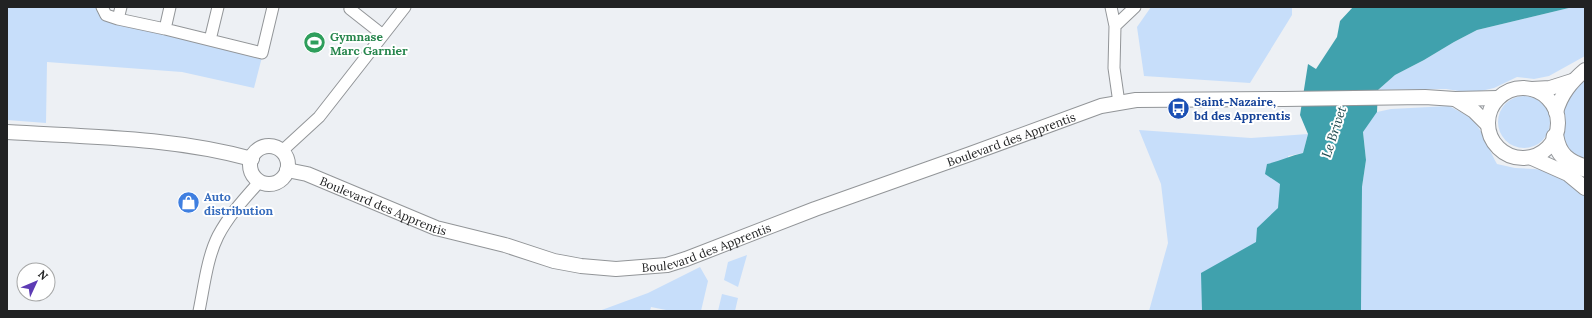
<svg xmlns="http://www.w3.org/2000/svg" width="1592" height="318" font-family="Lora,serif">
<rect width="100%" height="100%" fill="#edf0f4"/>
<path fill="#c7defa" d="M7 7H99L104 16 262 57 254 88 182 72 47 62 46 123 7 120Z
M1151 7H1292V15L1250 83 1144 76 1137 27Z
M1573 7H1585V56L1549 76 1534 79 1517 77 1494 88 1472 93 1446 89 1378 90 1395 75 1424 60 1454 42 1477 30Z
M1585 79V158C1563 151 1561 138 1562 117 1562 111 1562 104 1566 99 1570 92 1579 85 1585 79Z
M1498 122a26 26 0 1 1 52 0a26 26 0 1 1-52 0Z
M1449 106C1458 111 1469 115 1475 123 1484 133 1490 152 1497 164L1515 168 1535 169 1558 173 1585 196V311H1361L1362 187 1366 160 1363 131 1377 112 1391 109Z
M1139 130 1251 138 1308 134 1303 153 1288 156 1301 311H1149L1168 243 1161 184Z
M747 255 738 287 724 280 728 262Z
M700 267 708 281 701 311H671L651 307 650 311H599L648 293Z
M722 294 738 298 735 311H718Z"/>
<path fill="#40a1ad" d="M1353 7H1573L1477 30 1454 42 1424 60 1395 75 1378 90 1377 112 1363 132 1366 160 1362 187 1361 311H1202L1201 273 1256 242 1257 228 1278 208 1280 184 1265 174 1267 164C1280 161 1290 156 1303 153L1308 134 1300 115 1308 64 1316 69 1337 37 1340 21Z"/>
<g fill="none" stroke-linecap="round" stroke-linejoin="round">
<defs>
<path id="minor" d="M102 7 106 15 118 19 165 29 262 53 273 7
M351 7 350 9 383 35
M1111 7 1115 26 1114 68 1119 103
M118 19 121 7
M1115 26 1135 7
M165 29 170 7
M210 40 218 7
M282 151 319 117 405 7
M199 311C204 287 207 258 218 236 229 215 245 198 260 181"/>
<g id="major">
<circle cx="1523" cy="123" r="35"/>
<path d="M1532 89 1550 88 1572 81"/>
<path d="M1455 99 1474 111 1488 125"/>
<path d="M1556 112C1561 94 1571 82 1585 70"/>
<path d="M7 132C89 137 172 137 252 159"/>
<circle cx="269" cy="165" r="19"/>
<path d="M1532 158 1568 174 1585 188"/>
<path id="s1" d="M287 170 307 174 436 228 505 245 554 261 581 266 616 269 667 265 686 259 815 209 970 154 1101 106 1136 100 1284 99 1425 97 1455 99 1498 98"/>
</g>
<path id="highway" d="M1555 137C1558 155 1568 163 1585 168"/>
</defs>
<use href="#minor" stroke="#929598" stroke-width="13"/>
<use href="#major" stroke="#929598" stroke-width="16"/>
<use href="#highway" stroke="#929598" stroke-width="19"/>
<use href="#minor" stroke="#fff" stroke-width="11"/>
<use href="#major" stroke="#fff" stroke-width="14"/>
<use href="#highway" stroke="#fff" stroke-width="17"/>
</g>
<defs>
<symbol id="stadium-disc" viewBox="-11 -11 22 22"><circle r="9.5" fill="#2e9e5b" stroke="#fff"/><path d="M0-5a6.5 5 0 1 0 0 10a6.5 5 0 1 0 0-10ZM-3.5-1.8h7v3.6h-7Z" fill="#fff"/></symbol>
<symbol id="bus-disc" viewBox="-11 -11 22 22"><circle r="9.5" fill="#1a4fb4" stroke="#fff"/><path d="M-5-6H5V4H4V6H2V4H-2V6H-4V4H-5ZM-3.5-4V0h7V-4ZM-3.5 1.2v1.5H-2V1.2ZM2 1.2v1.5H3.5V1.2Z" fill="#fff"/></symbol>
<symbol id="shop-disc" viewBox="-11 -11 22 22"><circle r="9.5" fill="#3f7fe0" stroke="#fff"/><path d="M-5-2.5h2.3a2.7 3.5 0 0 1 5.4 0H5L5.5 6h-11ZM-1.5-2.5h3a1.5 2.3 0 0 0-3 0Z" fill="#fff"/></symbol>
</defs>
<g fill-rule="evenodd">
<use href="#stadium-disc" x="302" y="30" width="25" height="25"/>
<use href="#bus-disc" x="1166" y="96" width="25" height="25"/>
<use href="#shop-disc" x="176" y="190" width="25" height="25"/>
</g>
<g text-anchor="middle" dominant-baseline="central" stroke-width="4" stroke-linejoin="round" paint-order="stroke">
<g font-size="12" font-weight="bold" fill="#27864d" stroke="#fff" text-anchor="start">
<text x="330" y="36">Gymnase<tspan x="330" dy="14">Marc Garnier</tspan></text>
</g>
<g font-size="12" font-weight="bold" fill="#164399" stroke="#fff" text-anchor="start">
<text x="1194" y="101">Saint-Nazaire,<tspan x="1194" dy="14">bd des Apprentis</tspan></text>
</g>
<g font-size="12" fill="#212223" stroke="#fff">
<text stroke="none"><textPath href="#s1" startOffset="763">Boulevard des Apprentis</textPath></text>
<text stroke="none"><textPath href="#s1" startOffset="103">Boulevard des Apprentis</textPath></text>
<text stroke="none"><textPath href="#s1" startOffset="439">Boulevard des Apprentis</textPath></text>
</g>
<g font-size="12" font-weight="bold" fill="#366cbe" stroke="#fff" text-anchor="start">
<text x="204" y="196">Auto<tspan x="204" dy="14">distribution</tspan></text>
</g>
<g font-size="13" font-style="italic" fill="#1c484d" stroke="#fff">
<text transform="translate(1334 132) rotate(-72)">Le Brivet</text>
</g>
</g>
<rect width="1592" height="318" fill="none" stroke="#212223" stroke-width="16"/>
<g transform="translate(36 282) rotate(46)"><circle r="19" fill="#ffffff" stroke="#a6a7a7"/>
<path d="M0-3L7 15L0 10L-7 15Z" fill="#5d3bb4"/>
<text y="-6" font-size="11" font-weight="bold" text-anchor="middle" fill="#212223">N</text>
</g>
</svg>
